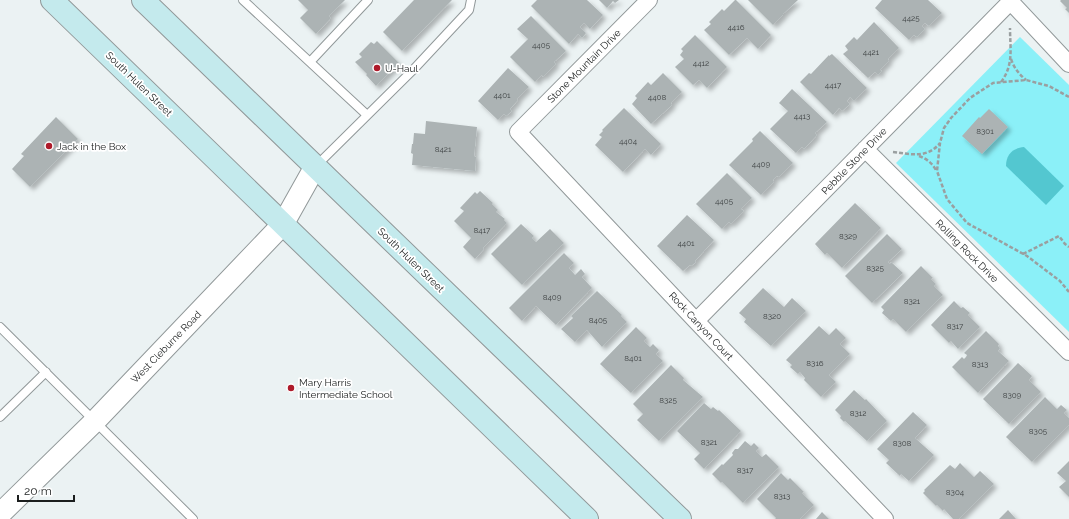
<svg xmlns="http://www.w3.org/2000/svg" width="1069" height="519" font-family="Raleway,sans-serif">
<defs>
<filter id="shadow"><feDropShadow dx="3.5" dy="3.5" stdDeviation="2" flood-color="#0004"/></filter>
</defs>
<rect width="100%" height="100%" fill="#ebf2f3"/>
<path fill="#8bf0f8" d="M1020 37 1069 85V332L896 163Z"/>
<path fill="#53c7d0" d="M1024 147 1064 186 1046 205 1006 166C1006 155 1012 148 1024 147Z"/>
<path fill="#acb3b4" filter="url(#shadow)" d="M298 0H345L329 16 331 18 316 34 300 18 308 10Z
M414 0H452L402 51 383 32Z
M537 0H587L603 15 590 29 584 23 580 27 586 33 582 38 578 34 569 44 531 6Z
M599 0H619L615 3 613 1 607 8Z
M735 0H736L771 35 758 49 747 38 729 55 704 30 711 24 709 22 722 9 724 11Z
M748 0H798L783 14V15L773 25Z
M882 0H928L942 13 929 26 925 23 922 26 925 29 917 37 914 35 909 40 875 8Z
M1061 0H1069V13L1065 9 1067 8 1060 1Z
M531 16 566 51 554 62 556 64 543 77 542 75 535 82 510 57 528 39 517 29Z
M874 22 899 48 888 59 889 61 880 70 882 71 878 75 875 72 868 78 843 54 848 50 845 46 854 37 857 40Z
M695 35 727 67 707 88 699 80 693 85 675 67 684 59 680 55 683 51 681 49Z
M377 41 399 63 376 86 366 75 367 74 355 62 362 57 359 54 371 42 374 44Z
M832 54 867 88 854 101 850 97 847 101 850 104 842 111 839 108 833 115 800 82 809 73 811 74 829 55V56Z
M508 68 529 87 517 99 518 100 510 109 512 111 506 116 504 114 498 120 478 101Z
M663 73 682 92 671 103 672 105 651 124 632 104 637 98 635 96 648 82 651 85Z
M792 89 827 122 815 133 817 135 804 149 802 147 796 153 770 129 788 111 779 103Z
M624 108 661 144 651 155 645 149 623 172 595 145 602 137 599 135 603 131 602 130Z
M989 109 1008 127 982 154 962 136 979 117 980 118Z
M56 117 78 139 30 187 12 169 24 156 21 154Z
M426 121 477 127 474 156 476 157 475 171 412 165 413 154 411 153 412 144H413L414 133 425 134Z
M760 131 793 163 779 177 777 176 773 180 774 182 761 195 729 165 753 141 752 139Z
M727 173 752 198 741 209 744 211 731 224 729 222 722 229 696 204Z
M480 191 493 203 492 204 498 210 496 212 505 219 504 220 507 223 483 248 484 249 475 259 463 247 471 238 454 221 464 211 460 208 475 192 477 194Z
M855 203 881 228 842 268 827 253 825 255 815 244Z
M687 215 714 240 695 261 696 262 691 266 690 265 683 271 657 246Z
M521 224 534 236 532 238 536 242 550 229 564 243 522 285 491 254Z
M887 234 902 249 888 262 890 264 891 262 903 273 872 303 845 276Z
M564 253 574 263 569 268 575 275 581 269 585 274 582 277 592 288 556 325 536 306 522 321 509 308Z
M921 266 933 278 931 279 936 284 934 286 943 295 906 332 893 319 891 321 882 313 884 310 881 307Z
M763 288 784 307 792 298 806 311 771 346 744 322 746 319 739 313Z
M597 291 622 315 621 316 627 322 602 347 587 330 575 342 561 329 573 318 571 316Z
M954 301 961 308 963 307 970 313 968 315 980 327 958 349 951 341 949 343 931 325Z
M819 326 829 335 836 328 846 338 840 344 850 354 829 375 836 382 821 397 804 380 805 378 800 372 798 374 790 367 792 365 786 360Z
M636 327 647 338 644 341 650 347 653 344 659 350 656 354 663 361 631 393 600 364Z
M986 331 999 344 998 346 1000 348 998 351 1009 361 978 393 952 367 962 357 964 359 966 357 967 355 964 353Z
M1018 363 1032 376 1029 380 1041 392 1009 424 983 399Z
M671 365 684 378 683 380 703 397 659 441 637 420 643 414 633 404Z
M854 390 865 400 866 399 887 421 867 441 845 421 844 422 840 418 841 416 835 410Z
M1045 397 1057 409 1061 405 1067 410 1064 413 1069 418V425L1032 462 1006 437Z
M704 403 711 409 713 407 718 411 719 410 741 431 704 469 694 459 700 453 677 431Z
M913 412 927 425 915 438 934 455 909 481 901 474 900 476 886 463 889 460 877 449Z
M745 441 751 446 754 443 759 448 756 451 762 457 766 454 779 467 743 503 722 482 721 483 712 474 722 464 723 465 733 455 732 453 735 449H738Z
M1069 461V497L1059 487 1066 481 1057 473Z
M960 463 974 477 980 471 994 484 959 519H953L944 509 943 511 937 505 936 506 923 493 925 491 924 490 950 465 955 469Z
M781 473 788 480 790 478 804 492 802 493 814 505 800 519H775L776 518 757 499Z
M1008 510 1016 519H999Z
M822 512 829 519H816Z"/>
<g fill="none" stroke-linecap="round" stroke-linejoin="round">
<defs>
<path id="service" d="M243 0 367 115
M310 62 368 0
M316 166 413 70 469 10 471 0
M0 327 193 519
M0 417 46 372"/>
<path id="minor" d="M649 0 518 132 696 321 885 519
M1010 1 1069 64
M865 149 1069 352
M696 321 1012 0"/>
<path id="tertiary" d="M0 514 95 421 283 224 315 167"/>
<path id="secondary" d="M52 0 587 519
M143 0 680 519"/>
</defs>
<use href="#service" stroke="#919899" stroke-width="10"/>
<use href="#minor" stroke="#919899" stroke-width="18"/>
<use href="#tertiary" stroke="#919899" stroke-width="23"/>
<use href="#secondary" stroke="#919899" stroke-width="24"/>
<path stroke="#9a9fa0" stroke-width="2.5" stroke-dasharray="4 2" stroke-linecap="butt" d="M1011 59C1014 68 1019 74 1026 80
M1001 82C1014 65 1010 48 1010 28
M1069 97 1049 86 1026 80 993 83 970 98 951 118 944 128 940 143 937 171 947 199 967 223 1027 256 1060 281 1069 292
M893 152C911 154 927 159 940 143
M919 156C927 159 932 163 936 170
M1023 254 1059 236 1065 244 1069 247"/>
<use href="#service" stroke="#fff" stroke-width="8"/>
<use href="#minor" stroke="#fff" stroke-width="16"/>
<use href="#tertiary" stroke="#fff" stroke-width="21"/>
<use href="#secondary" stroke="#c4eaed" stroke-width="22"/>
</g>
<g fill="#ae1a2a" stroke="#fff" stroke-width="1.5">
<circle cx="377" cy="68" r="4"/>
<circle cx="49" cy="146" r="4"/>
<circle cx="291" cy="388" r="4"/>
</g>
<g text-anchor="middle" dominant-baseline="central" stroke-width="3.5" stroke-linejoin="round" paint-order="stroke">
<g font-size="8" fill="#3f4344">
<text x="911" y="18">4425</text>
<text x="736" y="27">4416</text>
<text x="541" y="45">4405</text>
<text x="871" y="52">4421</text>
<text x="701" y="63">4412</text>
<text x="833" y="85">4417</text>
<text x="502" y="95">4401</text>
<text x="657" y="97">4408</text>
<text x="802" y="116">4413</text>
<text x="985" y="131">8301</text>
<text x="628" y="141">4404</text>
<text x="443" y="149">8421</text>
<text x="761" y="164">4409</text>
<text x="724" y="201">4405</text>
<text x="482" y="230">8417</text>
<text x="848" y="236">8329</text>
<text x="686" y="243">4401</text>
<text x="875" y="268">8325</text>
<text x="552" y="297">8409</text>
<text x="912" y="301">8321</text>
<text x="772" y="316">8320</text>
<text x="598" y="320">8405</text>
<text x="955" y="326">8317</text>
<text x="633" y="358">8401</text>
<text x="815" y="363">8316</text>
<text x="980" y="364">8313</text>
<text x="1012" y="395">8309</text>
<text x="668" y="400">8325</text>
<text x="858" y="413">8312</text>
<text x="1038" y="431">8305</text>
<text x="709" y="442">8321</text>
<text x="902" y="443">8308</text>
<text x="745" y="470">8317</text>
<text x="955" y="492">8304</text>
<text x="782" y="496">8313</text>
</g>
<g font-size="10" fill="#1b1e1e" stroke="#fff">
<text transform="translate(584 66) rotate(-45)">Stone Mountain Drive</text>
<text transform="translate(139 84) rotate(44)">South Hulen Street</text>
<text transform="translate(854 161) rotate(-46)">Pebble Stone Drive</text>
<text transform="translate(967 251) rotate(45)">Rolling Rock Drive</text>
<text transform="translate(411 260) rotate(44)">South Hulen Street</text>
<text transform="translate(701 326) rotate(47)">Rock Canyon Court</text>
<text transform="translate(166 347) rotate(-46)">West Cleburne Road</text>
</g>
<g font-size="10" fill="#1b1e1e" stroke="#fff" text-anchor="start">
<text x="385" y="68">U-Haul</text>
<text x="57" y="146">Jack in the Box</text>
<text x="299" y="382">Mary Harris<tspan x="299" dy="12">Intermediate School</tspan></text>
</g>
</g>
<path d="M18 495v6h56v-6" fill="none" stroke="#1b1e1e" stroke-width="2"/>
<text x="24" y="495" font-size="12" fill="#1b1e1e" stroke="#ffffff" stroke-width="3" paint-order="stroke">20 m</text>
</svg>
